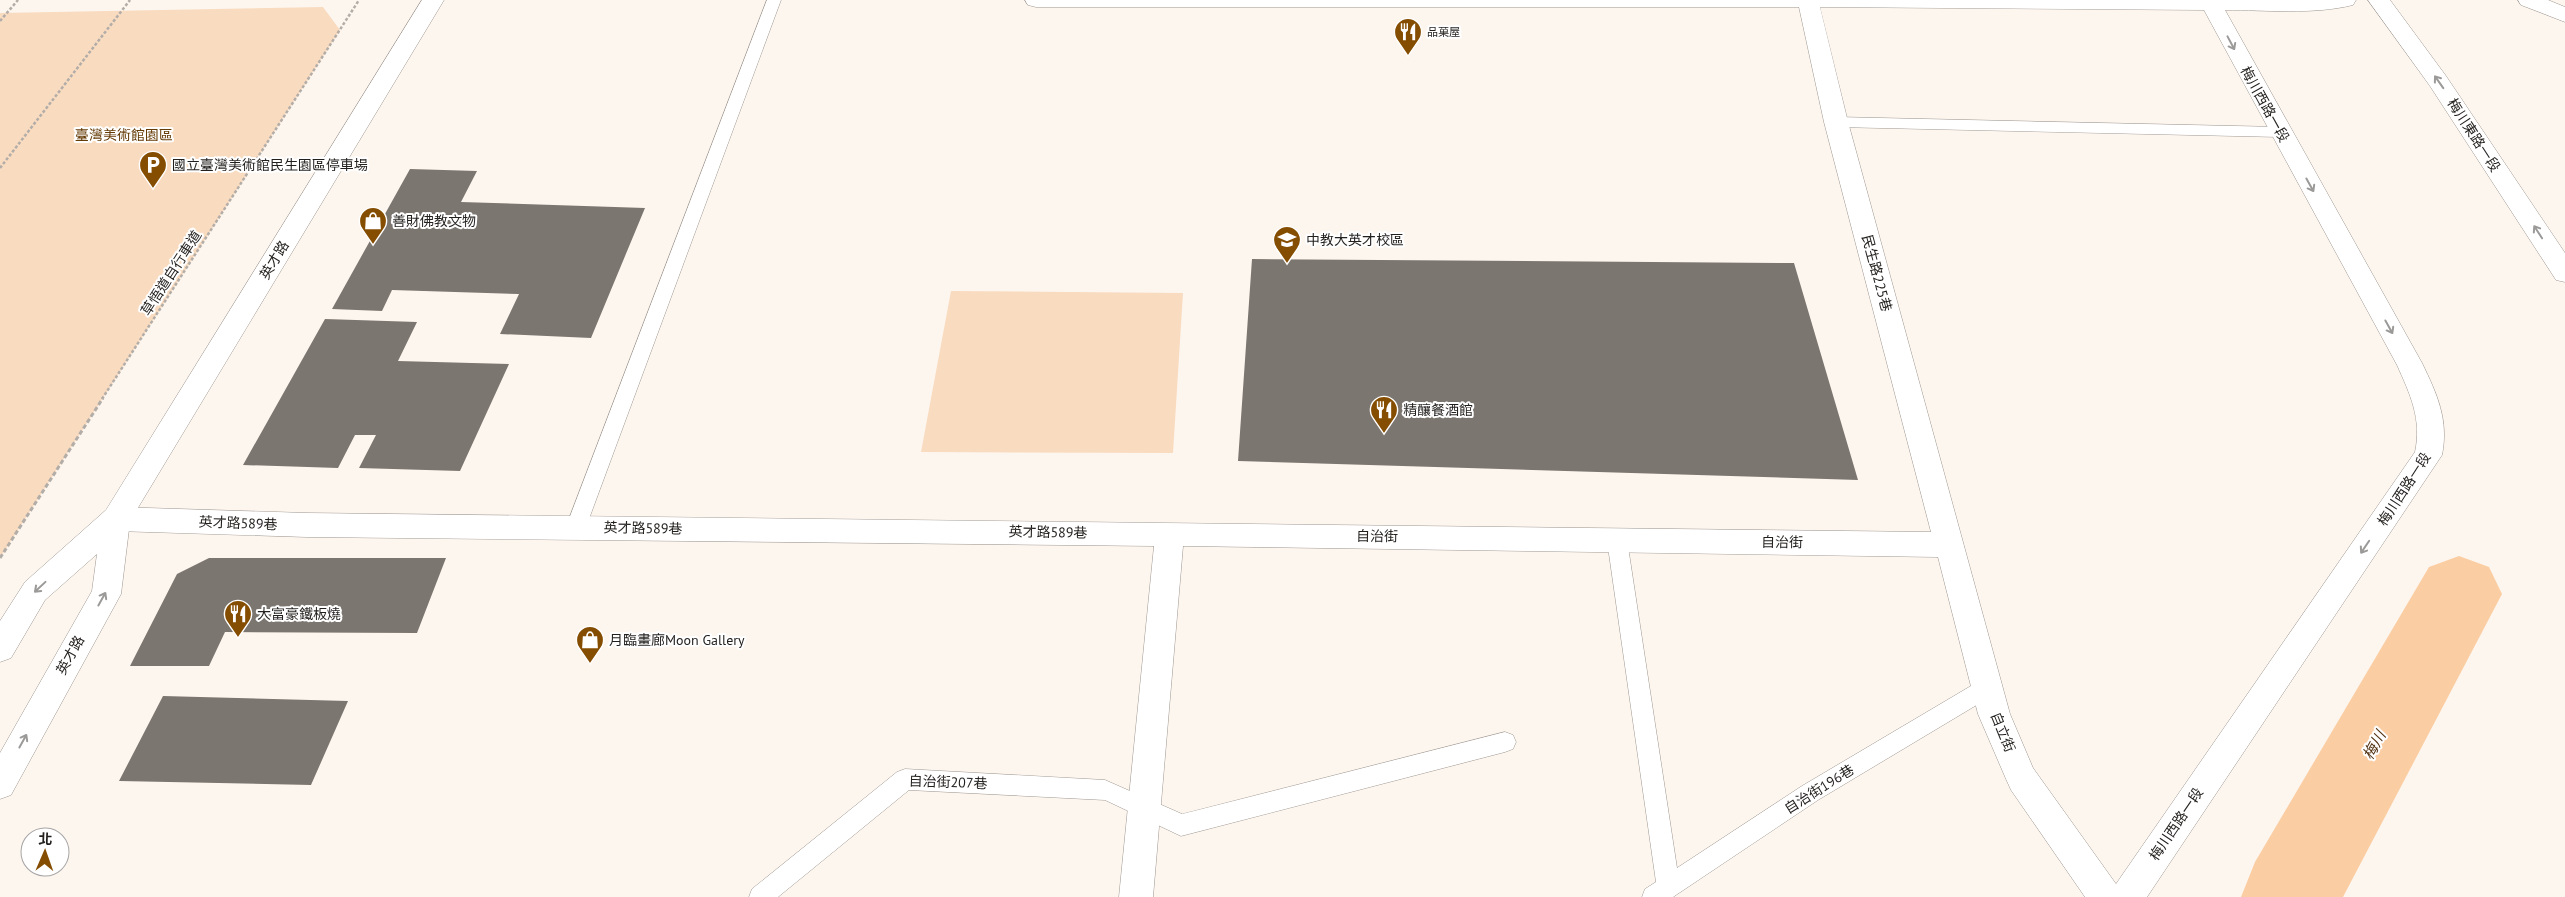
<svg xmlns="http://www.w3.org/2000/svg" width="2565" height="897" font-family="'PT Sans','Noto Sans TC',sans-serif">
<rect width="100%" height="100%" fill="#fdf6ef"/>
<path fill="#f9dbc0" d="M323 7 340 30 0 558V13Z
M951 291 1183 293 1173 453 921 452Z"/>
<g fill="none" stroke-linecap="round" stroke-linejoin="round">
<path fill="#fbcda2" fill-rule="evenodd" d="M2459 556 2489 567 2502 594 2343 897H2241L2255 862 2429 567Z"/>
</g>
<path fill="#7c7670" d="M410 169 477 171 461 202 645 208 591 338 500 334 519 294 392 290 382 311 332 309Z
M1252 259 1794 263 1858 480 1238 461Z
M325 319 417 322 398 361 509 364 460 471 359 468 376 435H355L338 468 243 465Z
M209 558H446L417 633 225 632 209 666H130L177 574Z
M163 696 348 701 311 785 119 781Z"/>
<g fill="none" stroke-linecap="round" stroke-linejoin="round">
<defs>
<path id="lane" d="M767 0H781L586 527 583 533 576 535 569 533 566 527Z
M1836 117 2280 127 2286 128 2288 132 2286 136 2280 137 1836 127 1830 126 1828 122 1830 118Z
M1617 532 1624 534 1627 540 1677 868 1802 786 1981 680 1988 677 1995 680 1998 687 1995 694 1818 800 1673 897H1642L1645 889 1656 882 1607 540 1610 534Z
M1505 732 1513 735 1516 742 1513 749 1505 752 1181 836 1105 800 909 790 778 897H749L752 889 897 772 905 769 1105 780 1182 814Z"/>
<path id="street" d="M1025 0H2356L2353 5C2313 15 2266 10 2225 10L2422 363C2437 394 2449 420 2442 455L2147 897H2085L2011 790 2006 779 1978 714 1938 557 1183 546 1153 897H1119L1154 546 307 537 116 531 106 528 102 519 106 510 116 507 307 513 1931 532 1824 122 1799 7H1036L1028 5ZM1820 7 2204 10 2397 365C2410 394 2422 419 2415 452L2116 884 2033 768 2010 714 1848 122Z
M2368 0H2390L2446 76 2565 253V282L2556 280 2430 86Z
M2518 0H2548L2565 7V22L2521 5Z"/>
<path id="secondary" d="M422 0H444L130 521 121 594 11 795 0 799V753L92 591 97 554 45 600 11 658 0 662V621L25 582 106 510Z"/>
</defs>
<use href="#lane" stroke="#9d9690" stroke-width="1"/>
<use href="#street" stroke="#9d9690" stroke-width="1"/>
<use href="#secondary" stroke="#9d9690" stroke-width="1"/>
<path stroke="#b3ada8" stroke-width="2.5" stroke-dasharray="3 2" stroke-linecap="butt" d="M0 21 18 0
M0 168 130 0
M102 399 359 0"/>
<path stroke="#b3ada8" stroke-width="3" stroke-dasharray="4.5 2.5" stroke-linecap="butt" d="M0 558 103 398"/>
<use href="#lane" fill="#fff" fill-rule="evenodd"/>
<use href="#street" fill="#fff" fill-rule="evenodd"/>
<use href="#secondary" fill="#fff" fill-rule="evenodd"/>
</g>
<defs><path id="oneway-shaft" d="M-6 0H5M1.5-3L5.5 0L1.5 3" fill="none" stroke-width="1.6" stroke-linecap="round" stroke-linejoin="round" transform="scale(1.25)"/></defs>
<g stroke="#9c9a99">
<use href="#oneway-shaft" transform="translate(2231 43) rotate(62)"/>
<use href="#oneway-shaft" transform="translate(2439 82) rotate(-125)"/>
<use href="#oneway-shaft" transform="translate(2310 185) rotate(61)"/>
<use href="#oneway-shaft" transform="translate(2538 232) rotate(-123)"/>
<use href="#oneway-shaft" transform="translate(2389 327) rotate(61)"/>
<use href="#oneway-shaft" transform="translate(2365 547) rotate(124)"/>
<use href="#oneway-shaft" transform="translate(40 587) rotate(137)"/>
<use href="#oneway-shaft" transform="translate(102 599) rotate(-61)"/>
<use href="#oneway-shaft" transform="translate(23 741) rotate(-61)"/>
</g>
<defs>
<symbol id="restaurant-pin" viewBox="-11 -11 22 30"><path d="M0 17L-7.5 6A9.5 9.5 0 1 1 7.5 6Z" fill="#854d00" stroke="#fff"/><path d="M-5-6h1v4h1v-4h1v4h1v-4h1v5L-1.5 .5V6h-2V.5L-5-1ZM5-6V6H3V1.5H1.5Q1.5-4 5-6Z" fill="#fff"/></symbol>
<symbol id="parking-pin" viewBox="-11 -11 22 30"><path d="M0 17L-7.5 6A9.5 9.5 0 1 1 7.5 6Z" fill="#854d00" stroke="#fff"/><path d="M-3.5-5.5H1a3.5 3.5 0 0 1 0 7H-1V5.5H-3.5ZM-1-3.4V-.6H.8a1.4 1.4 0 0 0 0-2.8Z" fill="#fff"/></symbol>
<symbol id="shop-pin" viewBox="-11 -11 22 30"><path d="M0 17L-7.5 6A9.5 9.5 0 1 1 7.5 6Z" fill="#854d00" stroke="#fff"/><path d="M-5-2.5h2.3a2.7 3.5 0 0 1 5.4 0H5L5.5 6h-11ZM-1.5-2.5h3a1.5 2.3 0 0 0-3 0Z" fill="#fff"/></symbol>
<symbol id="university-pin" viewBox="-11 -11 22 30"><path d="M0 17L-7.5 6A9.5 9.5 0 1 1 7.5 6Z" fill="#854d00" stroke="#fff"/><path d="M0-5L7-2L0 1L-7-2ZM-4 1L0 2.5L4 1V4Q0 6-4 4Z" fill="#fff"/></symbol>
</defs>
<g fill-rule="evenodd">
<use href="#restaurant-pin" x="1392" y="16" width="32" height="43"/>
<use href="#parking-pin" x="137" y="149" width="32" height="43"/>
<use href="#shop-pin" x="357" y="205" width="32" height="43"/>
<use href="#university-pin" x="1271" y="224" width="32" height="43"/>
<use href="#restaurant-pin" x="1368" y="394" width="32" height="43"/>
<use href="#restaurant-pin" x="222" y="598" width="32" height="43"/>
<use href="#shop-pin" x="574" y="624" width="32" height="43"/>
</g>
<g text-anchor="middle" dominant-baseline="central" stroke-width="4" stroke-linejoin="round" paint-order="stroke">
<g font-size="11" fill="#221f1d" stroke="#fff" text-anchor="start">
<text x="1427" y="32">品菓屋</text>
</g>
<g font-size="14" fill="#221f1d" stroke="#fff">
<text transform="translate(2265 104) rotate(61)">梅川西路一段</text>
<text transform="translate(2474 135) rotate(57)">梅川東路一段</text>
<text transform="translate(274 260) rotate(-59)">英才路</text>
<text transform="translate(171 273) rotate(-57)">草悟道自行車道</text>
<text transform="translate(1877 273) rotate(75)">民生路225巷</text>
<text transform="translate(2404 489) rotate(-57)">梅川西路一段</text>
<text transform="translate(238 523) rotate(2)">英才路589巷</text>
<text transform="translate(643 528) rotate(1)">英才路589巷</text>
<text transform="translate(1048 532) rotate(1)">英才路589巷</text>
<text transform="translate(1377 536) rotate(1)">自治街</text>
<text transform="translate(1782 542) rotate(1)">自治街</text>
<text transform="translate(70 655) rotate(-61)">英才路</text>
<text transform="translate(2003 732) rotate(68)">自立街</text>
<text transform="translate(948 782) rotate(2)">自治街207巷</text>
<text transform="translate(1819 789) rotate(-32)">自治街196巷</text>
<text transform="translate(2176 824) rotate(-56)">梅川西路一段</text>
</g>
<g font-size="14" fill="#653b06" stroke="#fff">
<text x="124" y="135">臺灣美術館園區</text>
</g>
<g font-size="14" fill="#221f1d" stroke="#fff" text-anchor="start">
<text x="172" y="165">國立臺灣美術館民生園區停車場</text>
<text x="392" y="221">善財佛教文物</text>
<text x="1306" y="240">中教大英才校區</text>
<text x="1403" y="410">精釀餐酒館</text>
<text x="257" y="614">大富豪鐵板燒</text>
<text x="609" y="640">月臨畫廊Moon Gallery</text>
</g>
<g font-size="15" font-style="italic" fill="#543515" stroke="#fff">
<text transform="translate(2374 745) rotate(-61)">梅川</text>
</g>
</g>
<g transform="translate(45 852) rotate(2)"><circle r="24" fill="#ffffff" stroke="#a7a5a5"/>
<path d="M0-4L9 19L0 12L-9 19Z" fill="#854d00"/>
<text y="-8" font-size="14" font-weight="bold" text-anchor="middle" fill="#221f1d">北</text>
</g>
</svg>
